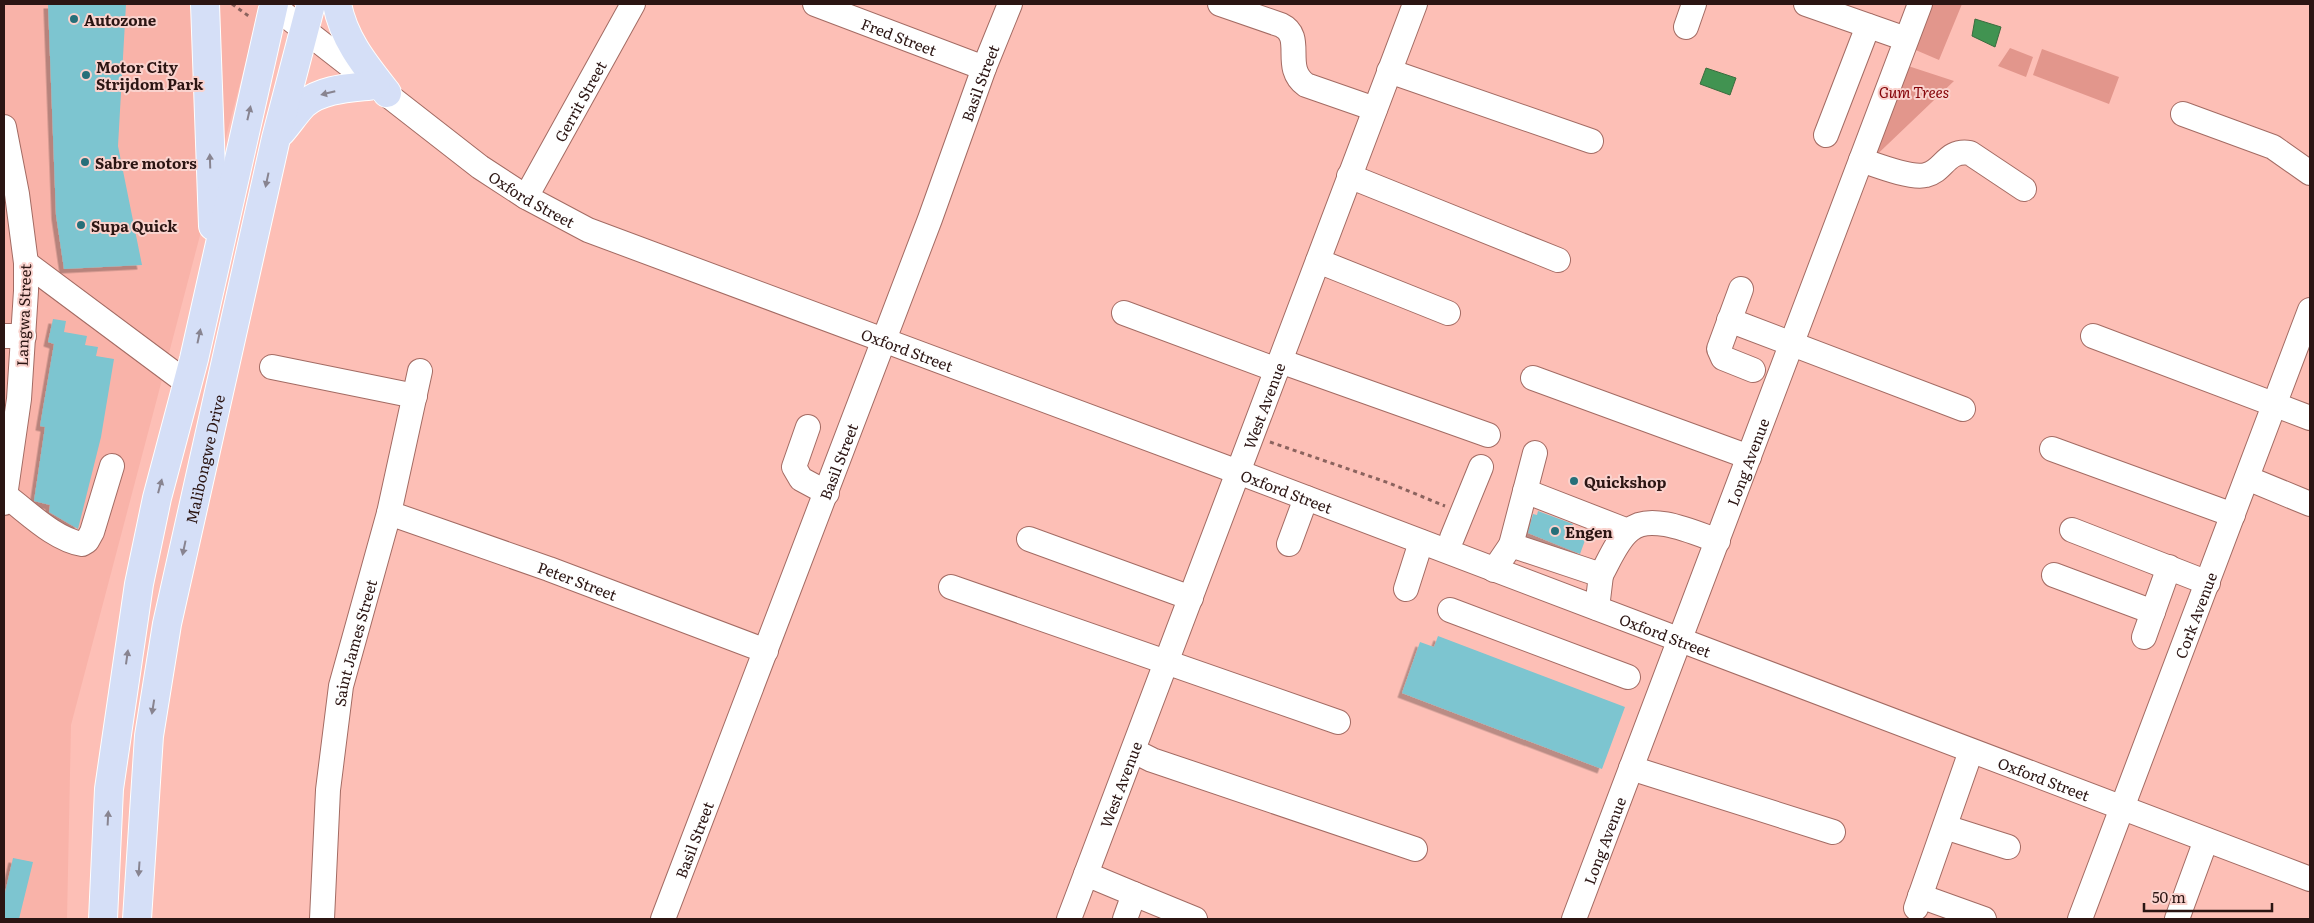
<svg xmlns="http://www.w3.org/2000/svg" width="2314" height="923" font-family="Literata,serif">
<defs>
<filter id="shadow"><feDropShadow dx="-4.5" dy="4.5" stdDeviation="0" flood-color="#0004"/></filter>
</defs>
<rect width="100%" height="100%" fill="#fdbfb6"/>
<path fill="#f9b3a9" d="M4 4H261L71 725 67 919H4Z"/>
<path fill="#e2968c" d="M1931 4H1962L1939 60 1911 48Z
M2010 48 2033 57 2026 77 1998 66Z
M2042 49 2119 77 2109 104 2033 75Z
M1902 64 1954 81 1865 166Z"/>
<path fill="#419351" stroke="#3a6d3e" d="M1975 19 2001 27 1995 47 1972 36Z
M1706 68 1736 78 1730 95 1700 84Z"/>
<path fill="#7dc5d0" filter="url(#shadow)" d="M48 4H126L118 146 142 265 64 269 56 215Z
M53 319 66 321 64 332 87 336 85 345 98 347 96 356 114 359 101 437 78 529 49 512 50 505 34 501 45 427 40 426 54 344 48 342Z
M1538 511 1573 524 1571 529 1587 535 1580 554 1528 533 1533 514 1537 515Z
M1438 636 1625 707 1602 769 1402 693 1420 642 1434 647Z
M13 858 33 862 19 919H4V897Z"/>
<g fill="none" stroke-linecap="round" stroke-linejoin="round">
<defs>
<g id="minor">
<path id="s1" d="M271 4 480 167 526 197 588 230 1238 472 2310 879"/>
<path id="s2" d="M815 4 984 68"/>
<path d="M1220 4 1281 25C1306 37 1281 67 1306 85L1375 109"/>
<path d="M1806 4 1906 39"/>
<path d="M1686 27 1694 4"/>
<path d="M1389 71 1591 141"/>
<path d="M2183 114 2273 147 2310 173"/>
<path d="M4 127 17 194 26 263V291L19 399 4 503"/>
<path d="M1826 135 1868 26"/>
<path d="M1861 160C1876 165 1911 179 1926 175 1944 171 1946 149 1970 153L2024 189"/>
<path d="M1349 176 1558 260"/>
<path id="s3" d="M526 197 633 4"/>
<path d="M1318 261 1448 313"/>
<path d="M26 263 187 383"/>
<path d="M1741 289 1719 349 1723 358 1753 370"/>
<path d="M1124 313 1277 370"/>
<path d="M1729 320 1963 409"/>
<path d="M4 336H24"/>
<path d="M2093 336 2310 418"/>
<path d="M1280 361 1488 435"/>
<path d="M272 367 415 396"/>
<path d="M1533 378 1749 457"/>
<path d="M808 427 794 467 801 479 827 493"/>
<path d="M2052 449 2233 515"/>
<path d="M2247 478 2310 504"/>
<path d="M1525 491 1628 531"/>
<path d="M6 496C29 513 54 539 82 544L87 541 92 532 112 466"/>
<path id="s4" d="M389 513 549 569 766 651"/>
<path d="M2072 530 2208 583"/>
<path d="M1452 538 1481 467"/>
<path d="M1029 539 1191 598"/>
<path d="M1289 544 1306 498"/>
<path d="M1511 545 1535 453"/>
<path d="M1494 570 1511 545 1601 575 1597 608"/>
<path d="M1601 575C1609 561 1617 540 1630 530 1650 512 1695 533 1718 541"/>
<path d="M2054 575 2153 612"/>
<path d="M951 587 1338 722"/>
<path d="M1406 589 1421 542"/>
<path d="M1450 610 1628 677"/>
<path d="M2144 637 2169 567"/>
<path d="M1134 751 1152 760 1415 849"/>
<path d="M1631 768 1833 832"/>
<path d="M1945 827 2008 847"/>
<path d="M1086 874 1134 894 1125 919"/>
<path d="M1134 894 1195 919"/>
<path d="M1920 896 1984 919"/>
<path d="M1916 908 1971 751"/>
<path id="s5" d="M322 919 328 790 341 686 389 513 420 371"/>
<path id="s6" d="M663 919 930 219 984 68 1010 4"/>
<path id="s7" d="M1069 919 1415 4"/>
<path id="s8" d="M1574 919 1920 4"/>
<path id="s9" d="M2080 919 2310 310"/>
<path d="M2177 919 2206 840"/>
</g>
<g id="major">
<path d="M205 4 213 226"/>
<path d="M337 4C344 40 365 65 387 93"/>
<path d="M281 132C289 123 296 112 304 104 323 88 352 88 376 85"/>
<path d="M103 919 109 789 139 584 157 498 194 359 274 4"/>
<path id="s10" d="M137 919 149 736 167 624 276 138 311 4"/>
</g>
</defs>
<use href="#minor" stroke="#a36b63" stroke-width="26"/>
<use href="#major" stroke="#fff" stroke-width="30"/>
<path stroke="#8b635e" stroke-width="3" stroke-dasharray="4 4" stroke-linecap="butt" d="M232 4 250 17
M1270 442 1389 483 1445 506"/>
<use href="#minor" stroke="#fff" stroke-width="24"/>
<use href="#major" stroke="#d5dff7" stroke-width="28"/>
</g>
<defs><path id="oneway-solid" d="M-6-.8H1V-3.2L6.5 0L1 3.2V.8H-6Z" transform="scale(1.25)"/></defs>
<g fill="#888490">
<use href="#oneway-solid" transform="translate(328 93) rotate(166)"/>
<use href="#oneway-solid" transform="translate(249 113) rotate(-77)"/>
<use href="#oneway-solid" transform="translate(210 161) rotate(-92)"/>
<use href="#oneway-solid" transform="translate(267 180) rotate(102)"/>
<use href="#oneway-solid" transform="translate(199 336) rotate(-78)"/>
<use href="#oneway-solid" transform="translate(160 486) rotate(-75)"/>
<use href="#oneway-solid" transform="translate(184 548) rotate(102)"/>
<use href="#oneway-solid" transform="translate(127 657) rotate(-82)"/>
<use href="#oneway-solid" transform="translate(153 707) rotate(99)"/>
<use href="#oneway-solid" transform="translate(108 818) rotate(-87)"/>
<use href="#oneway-solid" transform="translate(139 869) rotate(94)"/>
</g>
<g fill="#266f79" stroke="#fad3ce" stroke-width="2">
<circle cx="74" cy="19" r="5"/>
<circle cx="86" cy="75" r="5"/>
<circle cx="85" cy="162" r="5"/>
<circle cx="81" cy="225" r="5"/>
<circle cx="1574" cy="481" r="5"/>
<circle cx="1555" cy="531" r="5"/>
</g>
<g text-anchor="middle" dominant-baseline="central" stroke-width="4" stroke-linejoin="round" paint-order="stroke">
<g font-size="15" font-weight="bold" fill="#2b1513" stroke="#fad3ce" text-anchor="start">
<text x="84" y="19">Autozone</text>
<text x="96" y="66">Motor City<tspan x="96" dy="17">Strijdom Park</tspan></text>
<text x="95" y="162">Sabre motors</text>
<text x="91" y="225">Supa Quick</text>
<text x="1584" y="481">Quickshop</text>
<text x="1565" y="531">Engen</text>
</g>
<g font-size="15" fill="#2b1513" stroke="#fad3ce">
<text stroke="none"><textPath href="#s2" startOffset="90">Fred Street</textPath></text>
<text stroke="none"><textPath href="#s6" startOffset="894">Basil Street</textPath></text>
<text stroke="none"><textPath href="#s3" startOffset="110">Gerrit Street</textPath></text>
<text stroke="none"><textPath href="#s1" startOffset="326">Oxford Street</textPath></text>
<text transform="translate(23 315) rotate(-88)">Langwa Street</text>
<text stroke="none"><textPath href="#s1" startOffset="731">Oxford Street</textPath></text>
<text stroke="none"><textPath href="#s7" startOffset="549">West Avenue</textPath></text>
<text stroke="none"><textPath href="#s10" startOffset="466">Malibongwe Drive</textPath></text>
<text stroke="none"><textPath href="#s6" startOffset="490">Basil Street</textPath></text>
<text stroke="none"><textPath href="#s8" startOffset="489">Long Avenue</textPath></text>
<text stroke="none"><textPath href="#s1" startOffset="1136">Oxford Street</textPath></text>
<text stroke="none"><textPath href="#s4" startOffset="200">Peter Street</textPath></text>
<text stroke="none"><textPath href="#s9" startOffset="325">Cork Avenue</textPath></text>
<text stroke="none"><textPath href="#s1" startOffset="1541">Oxford Street</textPath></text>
<text stroke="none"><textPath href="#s5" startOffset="279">Saint James Street</textPath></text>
<text stroke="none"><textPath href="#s1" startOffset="1946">Oxford Street</textPath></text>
<text stroke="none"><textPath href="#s7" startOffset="144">West Avenue</textPath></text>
<text stroke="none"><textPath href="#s6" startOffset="85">Basil Street</textPath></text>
<text stroke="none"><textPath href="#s8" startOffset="84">Long Avenue</textPath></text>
</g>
<g font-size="15" font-style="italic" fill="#840207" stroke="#fad3ce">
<text x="1914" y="91">Gum Trees</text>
</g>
</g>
<rect width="2314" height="923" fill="none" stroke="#2b1513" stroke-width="10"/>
<path d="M2144 903v8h128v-8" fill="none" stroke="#2b1513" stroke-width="2.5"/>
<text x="2152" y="903" font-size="15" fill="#2b1513" stroke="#fad3ce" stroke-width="4" paint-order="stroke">50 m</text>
</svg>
